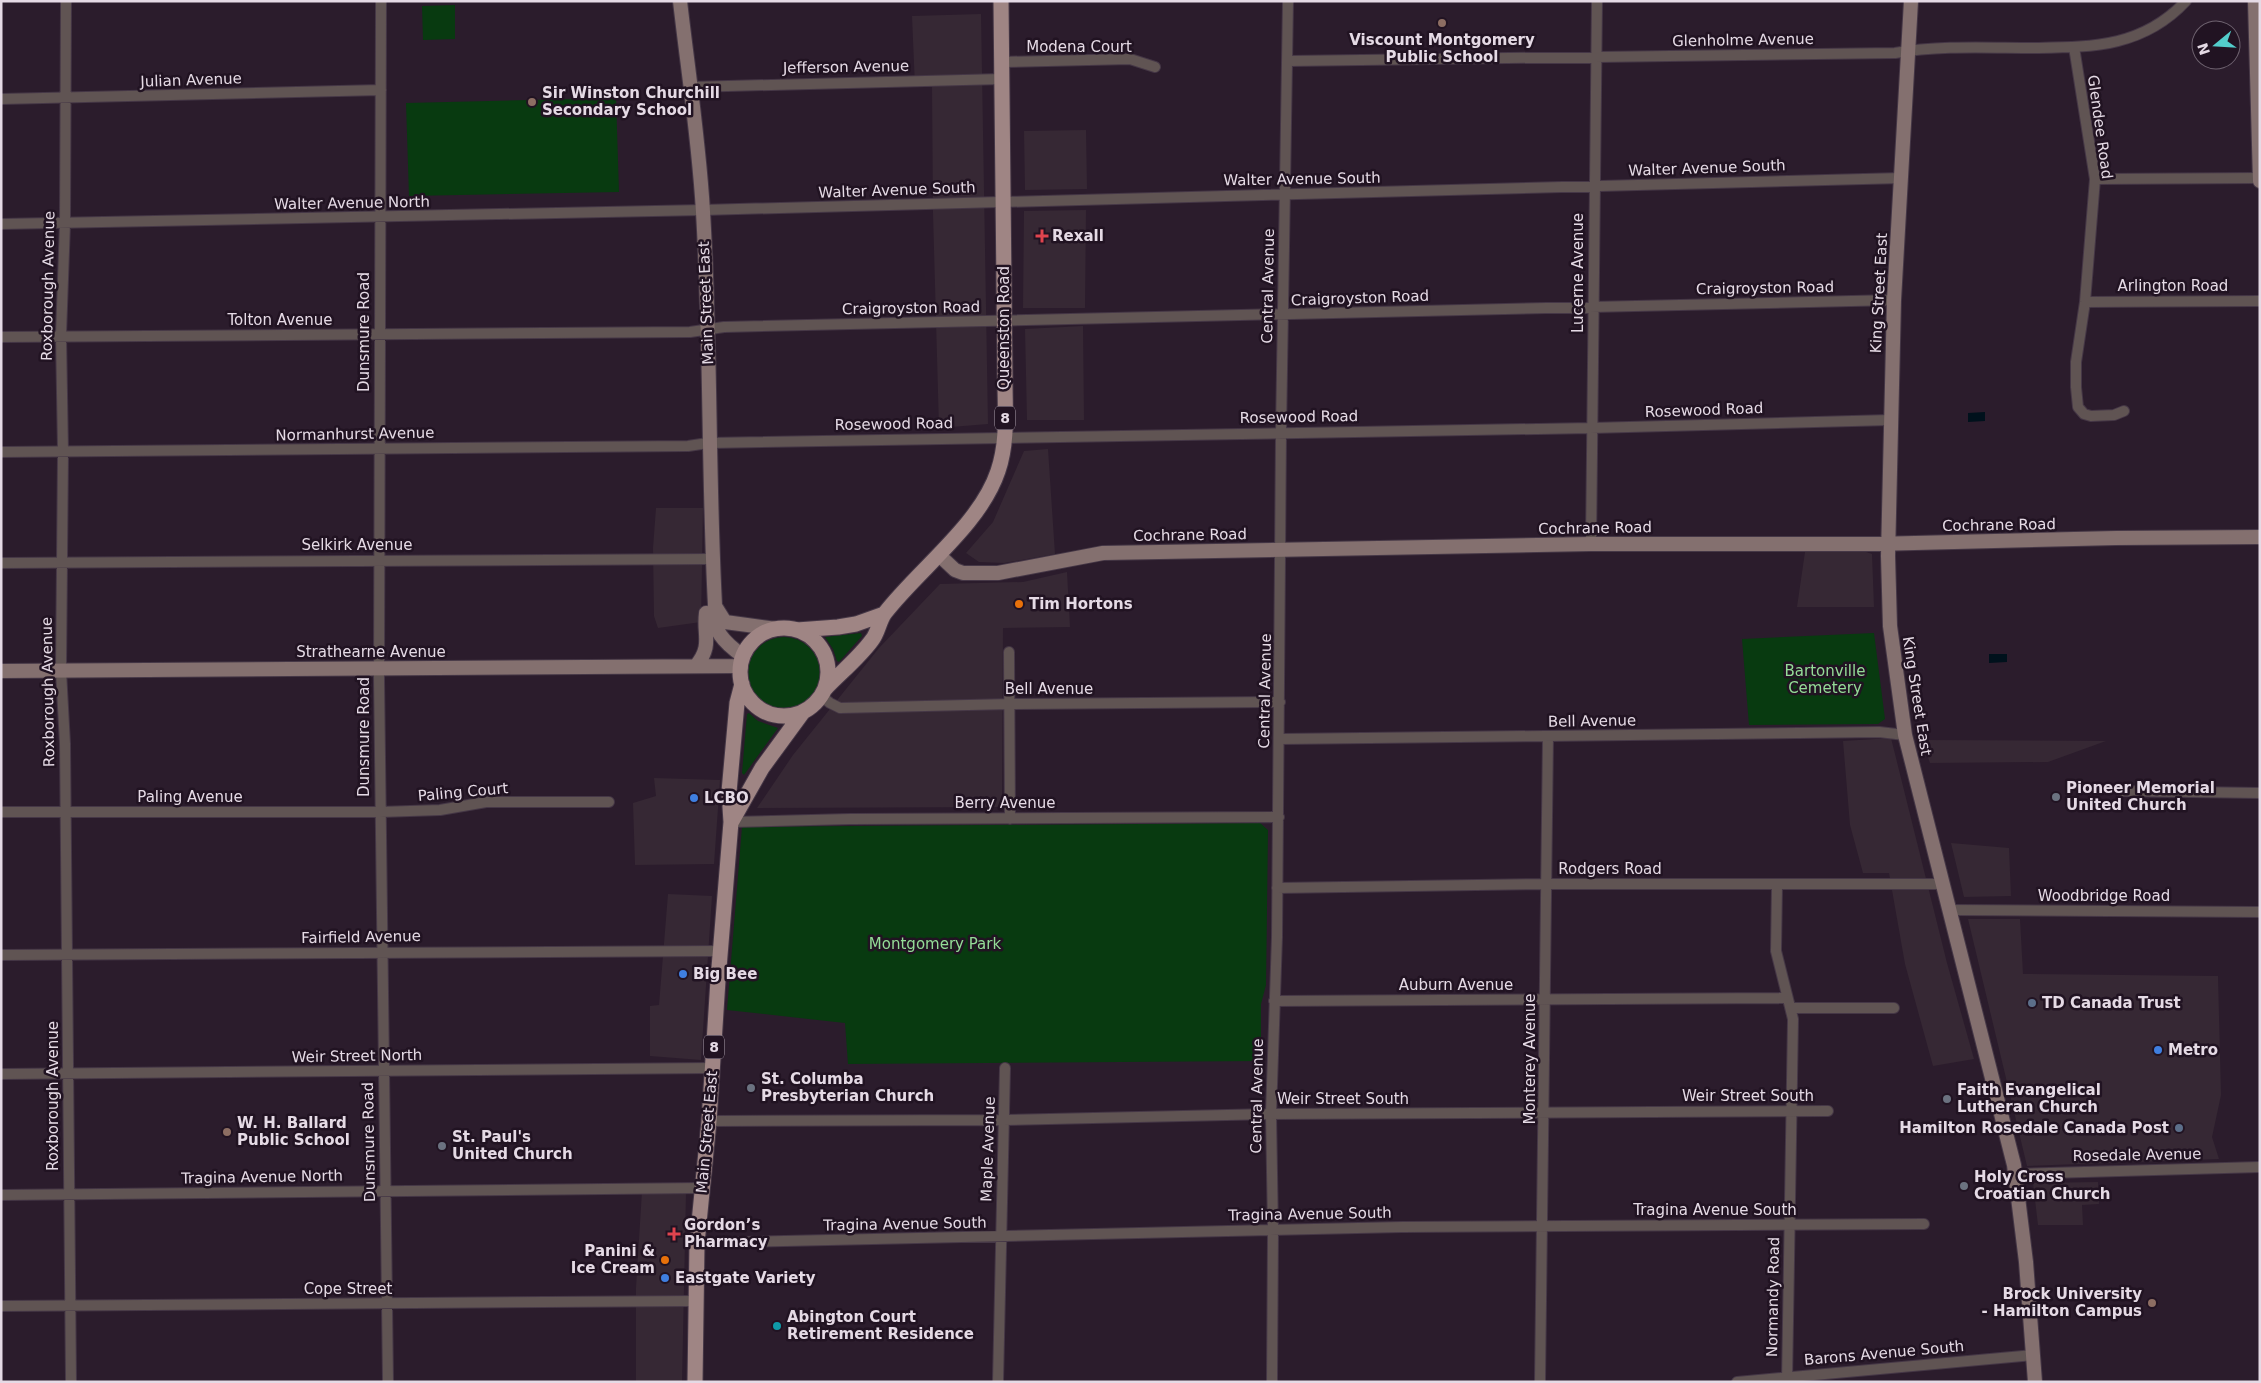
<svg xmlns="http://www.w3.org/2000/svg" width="2261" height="1383" font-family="'DejaVu Sans',sans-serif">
<rect width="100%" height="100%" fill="#2b1c2c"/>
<path fill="#362834" d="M981 14 988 424 939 428 933 213 932 87H915L912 16Z
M1086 130 1087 189 1025 190 1024 131Z
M1086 210 1085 308H1023L1024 211Z
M1083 326 1084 420H1027L1025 329Z
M1048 449 1055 554 1004 563 979 562 966 553 993 522 1024 451Z
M656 508H703L701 622 658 628 654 616 653 548Z
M1863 551 1872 554 1874 607H1797L1805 552Z
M1067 572 1070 627 1003 628 1002 807 757 808 793 755 879 648 940 584 1023 582Z
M1891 738 1947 963 1974 1059 1933 1066 1905 964 1889 873H1863L1850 825 1843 741Z
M1922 740 2106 741 2048 762 1930 763Z
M654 778 720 780 714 864 635 865 633 803 656 796Z
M1951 843 2009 848 2011 896 1964 897Z
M668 894 712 896 701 1060 650 1056V1006L659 1005Z
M1968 919H2020L2023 974 2218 976 2221 1095 2212 1137 2219 1159 2027 1166Z
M2098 1182 2099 1204 2082 1205 2083 1225H2038L2033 1183Z
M642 1191 686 1193 682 1382H636V1288Z"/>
<path fill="#083a10" d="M455 5V39L423 40 422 6Z
M616 98 619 192 409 196 406 103Z
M861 633 862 636 839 662 837 661 833 649 825 637Z
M1874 633 1885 719 1878 724 1749 725 1742 639Z
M748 673a36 36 0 1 1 72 0a36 36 0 1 1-72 0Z
M749 713 758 721 778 728 744 775 742 773 747 714Z
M1260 823 1268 830 1266 985 1261 1004V1061L848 1064 845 1023 727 1010 742 827Z"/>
<path fill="#00111c" d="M1985 412V421L1968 422V413Z
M1989 654H2007V662L1989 663Z"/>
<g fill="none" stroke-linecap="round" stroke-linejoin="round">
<defs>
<path id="street" d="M66 1 65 223 61 335 63 452 61 671 65 744 71 1382
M381 1 379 678 388 1382
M2074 47 2095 179 2085 302 2076 362V387L2078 407 2084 414 2091 416 2114 415 2124 411
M1288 61 1895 53C1941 45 1989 48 2035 48 2093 47 2143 47 2186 1
M1002 62 1130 59 1155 67
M691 87 1002 79
M1 99 381 90
M2095 179 2260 178
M1 224 703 210 1902 178
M2085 302 2260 301
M1 337 690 332 724 327 1894 300
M1 452 688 446 708 443 1591 428 1890 420
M1591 544 1597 1
M1 563 712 559
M1009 652 1010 819
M821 696 830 703 840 708 1011 704 1280 702
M1280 739 1879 732 1905 735
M2121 791 2260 793
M1 812H380L440 810 486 802H609
M731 822 850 819 1279 817
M1777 885 1776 951 1793 1019 1787 1382
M1277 888 1547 884H1942
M1949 910 2260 912
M1 955 720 951
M1274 1001 1787 998
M1791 1008H1894
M1 1074 713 1068
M709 1121 1003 1120 1271 1114 1828 1111
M2015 1174 2260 1167
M1 1195 702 1188
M697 1243 1402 1227 1924 1224
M1 1306 696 1301
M998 1382 1005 1068
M1272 1382 1273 1230 1271 1114 1277 937 1281 432 1288 1
M1540 1382 1548 737
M1737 1382 2034 1355"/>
<path id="secondary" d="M680 1C688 71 699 141 703 212 711 343 708 474 715 605 709 629 726 644 743 656
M1911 1 1894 300 1888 556 1890 626 1905 735 2014 1165 2026 1262 2035 1382
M2255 1 2260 181
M939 555 955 570 963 573H998L1103 553 1591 544H1875L2116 538 2260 537
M715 606 725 622 777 629
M696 666C713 645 703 635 706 613
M1 671 741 666"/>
<path id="primary" d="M740 672a44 44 0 1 1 88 0a44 44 0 1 1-88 0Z
M797 630 838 627 856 624 884 614
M825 689C840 673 859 658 872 640 878 633 879 621 885 613 919 569 980 525 998 471 1008 442 1005 411 1005 381L1001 1
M732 821 762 768 803 712
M695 1382 697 1243 709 1121 718 980 731 822 729 792 737 703 742 684"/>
</defs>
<use href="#street" stroke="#453746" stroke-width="12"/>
<use href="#secondary" stroke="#453746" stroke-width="16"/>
<use href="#primary" stroke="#453746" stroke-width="17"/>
<use href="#street" stroke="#605453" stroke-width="10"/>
<use href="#secondary" stroke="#84706f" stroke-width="14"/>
<use href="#primary" stroke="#9f8584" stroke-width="15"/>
</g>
<g fill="#8d6e63" stroke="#211322" stroke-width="2">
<circle cx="1442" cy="23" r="5"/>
<circle cx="532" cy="102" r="5"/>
<circle cx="227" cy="1132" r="5"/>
<circle cx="2152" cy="1303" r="5"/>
</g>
<g fill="#e0444e" stroke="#211322" stroke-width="2">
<path d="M1039.5 228.5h5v5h5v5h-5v5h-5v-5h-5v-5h5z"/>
<path d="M671.5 1226.5h5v5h5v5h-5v5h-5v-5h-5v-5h5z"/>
</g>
<g fill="#e8710a" stroke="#211322" stroke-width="2">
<circle cx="1019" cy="604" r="5"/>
<circle cx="665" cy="1260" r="5"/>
</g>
<g fill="#6b7280" stroke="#211322" stroke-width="2">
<circle cx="2056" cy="797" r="5"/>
<circle cx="751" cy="1088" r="5"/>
<circle cx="1947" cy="1099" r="5"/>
<circle cx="442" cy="1146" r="5"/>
<circle cx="1964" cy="1186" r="5"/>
</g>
<g fill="#3f7fe0" stroke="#211322" stroke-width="2">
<circle cx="694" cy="798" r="5"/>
<circle cx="683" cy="974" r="5"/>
<circle cx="2158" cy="1050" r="5"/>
<circle cx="665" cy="1278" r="5"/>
</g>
<g fill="#5c6f8a" stroke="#211322" stroke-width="2">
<circle cx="2032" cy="1003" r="5"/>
<circle cx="2179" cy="1128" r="5"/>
</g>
<circle fill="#0f9aa8" stroke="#211322" stroke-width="2" cx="777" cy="1326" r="5"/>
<g text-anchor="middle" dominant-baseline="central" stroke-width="5" stroke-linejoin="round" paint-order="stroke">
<g fill="#211322" stroke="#aa9eaa" stroke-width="1">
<rect x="995" y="406.5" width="20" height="23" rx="4"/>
<rect x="704" y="1035.5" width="20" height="23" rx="4"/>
</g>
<g font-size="14" font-weight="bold" fill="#e5dae5">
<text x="1005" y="418">8</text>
<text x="714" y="1047">8</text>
</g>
<g font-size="15" font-weight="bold" fill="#e5dae5" stroke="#211322" text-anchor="start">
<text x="1442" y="40" text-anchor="middle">Viscount Montgomery<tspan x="1442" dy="17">Public School</tspan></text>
<text x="542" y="93">Sir Winston Churchill<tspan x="542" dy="17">Secondary School</tspan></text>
<text x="1052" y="236">Rexall</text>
<text x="1029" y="604">Tim Hortons</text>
<text x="2066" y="788">Pioneer Memorial<tspan x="2066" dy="17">United Church</tspan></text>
<text x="704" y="798">LCBO</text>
<text x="693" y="974">Big Bee</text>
<text x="2042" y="1003">TD Canada Trust</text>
<text x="2168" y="1050">Metro</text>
<text x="761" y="1079">St. Columba<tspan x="761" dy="17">Presbyterian Church</tspan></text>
<text x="1957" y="1090">Faith Evangelical<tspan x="1957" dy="17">Lutheran Church</tspan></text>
<text x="237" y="1123">W. H. Ballard<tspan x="237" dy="17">Public School</tspan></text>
<text x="2169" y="1128" text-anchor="end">Hamilton Rosedale Canada Post</text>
<text x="452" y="1137">St. Paul's<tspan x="452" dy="17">United Church</tspan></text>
<text x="1974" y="1177">Holy Cross<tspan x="1974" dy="17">Croatian Church</tspan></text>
<text x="684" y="1225">Gordon’s<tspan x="684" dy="17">Pharmacy</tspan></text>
<text x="655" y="1251" text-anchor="end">Panini &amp;<tspan x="655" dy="17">Ice Cream</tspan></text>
<text x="675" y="1278">Eastgate Variety</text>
<text x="2142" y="1294" text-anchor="end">Brock University<tspan x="2142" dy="17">- Hamilton Campus</tspan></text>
<text x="787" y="1317">Abington Court<tspan x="787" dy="17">Retirement Residence</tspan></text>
</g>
<g font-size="15" fill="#e5dae5" stroke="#211322">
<text transform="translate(1743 40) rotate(-1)">Glenholme Avenue</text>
<text x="1079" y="47">Modena Court</text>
<text transform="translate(846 67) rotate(-1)">Jefferson Avenue</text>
<text transform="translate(191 80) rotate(-2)">Julian Avenue</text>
<text transform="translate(2100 127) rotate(82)">Glendee Road</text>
<text transform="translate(1707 168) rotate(-2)">Walter Avenue South</text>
<text transform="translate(1302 179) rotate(-1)">Walter Avenue South</text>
<text transform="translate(897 190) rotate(-2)">Walter Avenue South</text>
<text transform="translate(352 203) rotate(-1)">Walter Avenue North</text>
<text transform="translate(1578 273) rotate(-90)">Lucerne Avenue</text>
<text transform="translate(48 286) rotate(-89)">Roxborough Avenue</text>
<text transform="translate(1268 286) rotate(-89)">Central Avenue</text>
<text x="2173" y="286">Arlington Road</text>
<text transform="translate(1765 288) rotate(-1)">Craigroyston Road</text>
<text transform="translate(1879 293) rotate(-87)">King Street East</text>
<text transform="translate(1360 298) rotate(-2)">Craigroyston Road</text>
<text transform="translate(706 303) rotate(-92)">Main Street East</text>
<text transform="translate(911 308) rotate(-1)">Craigroyston Road</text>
<text x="280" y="320">Tolton Avenue</text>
<text transform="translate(1004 328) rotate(-90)">Queenston Road</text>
<text transform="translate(364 332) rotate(-90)">Dunsmure Road</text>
<text transform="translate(1704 410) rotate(-2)">Rosewood Road</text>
<text transform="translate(1299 417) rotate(-1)">Rosewood Road</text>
<text transform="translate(894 424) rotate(-1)">Rosewood Road</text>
<text transform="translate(355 434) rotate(-1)">Normanhurst Avenue</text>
<text transform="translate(1999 525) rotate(-1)">Cochrane Road</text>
<text transform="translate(1595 528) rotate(-1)">Cochrane Road</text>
<text transform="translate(1190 535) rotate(-1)">Cochrane Road</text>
<text x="357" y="545">Selkirk Avenue</text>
<text x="371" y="652">Strathearne Avenue</text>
<text x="1049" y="689">Bell Avenue</text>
<text transform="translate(1265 691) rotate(-89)">Central Avenue</text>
<text transform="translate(48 692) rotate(-91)">Roxborough Avenue</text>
<text transform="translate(1917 696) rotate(81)">King Street East</text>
<text transform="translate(1592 721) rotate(-1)">Bell Avenue</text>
<text transform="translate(364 737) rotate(-90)">Dunsmure Road</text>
<text transform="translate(463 792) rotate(-5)">Paling Court</text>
<text x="190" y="797">Paling Avenue</text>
<text x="1005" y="803">Berry Avenue</text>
<text x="1610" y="869">Rodgers Road</text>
<text x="2104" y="896">Woodbridge Road</text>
<text transform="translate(361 937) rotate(-1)">Fairfield Avenue</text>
<text x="1456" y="985">Auburn Avenue</text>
<text transform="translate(357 1056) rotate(-1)">Weir Street North</text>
<text transform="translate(1530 1059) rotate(-90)">Monterey Avenue</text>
<text transform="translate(53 1096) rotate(-90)">Roxborough Avenue</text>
<text transform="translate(1257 1096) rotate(-89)">Central Avenue</text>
<text x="1748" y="1096">Weir Street South</text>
<text x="1343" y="1099">Weir Street South</text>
<text transform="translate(707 1132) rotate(-85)">Main Street East</text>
<text transform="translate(369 1142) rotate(-91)">Dunsmure Road</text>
<text transform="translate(988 1149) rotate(-88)">Maple Avenue</text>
<text transform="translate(2137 1155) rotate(-1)">Rosedale Avenue</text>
<text transform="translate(262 1177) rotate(-1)">Tragina Avenue North</text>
<text x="1715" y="1210">Tragina Avenue South</text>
<text transform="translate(1310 1214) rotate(-1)">Tragina Avenue South</text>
<text transform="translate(905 1224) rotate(-1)">Tragina Avenue South</text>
<text x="348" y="1289">Cope Street</text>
<text transform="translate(1773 1297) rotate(-89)">Normandy Road</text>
<text transform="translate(1884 1353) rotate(-5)">Barons Avenue South</text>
</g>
<g font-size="15" fill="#94dc97" stroke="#211322">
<text x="1825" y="671">Bartonville<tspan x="1825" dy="17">Cemetery</tspan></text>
<text x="935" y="944">Montgomery Park</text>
</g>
</g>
<rect width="2261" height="1383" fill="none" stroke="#e5dae5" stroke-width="5"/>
<g transform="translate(2216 45) rotate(252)"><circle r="24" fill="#211322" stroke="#6f6370"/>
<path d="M0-4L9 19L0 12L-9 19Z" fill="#53cdcb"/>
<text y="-8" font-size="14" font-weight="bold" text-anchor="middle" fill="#e5dae5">N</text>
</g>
</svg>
